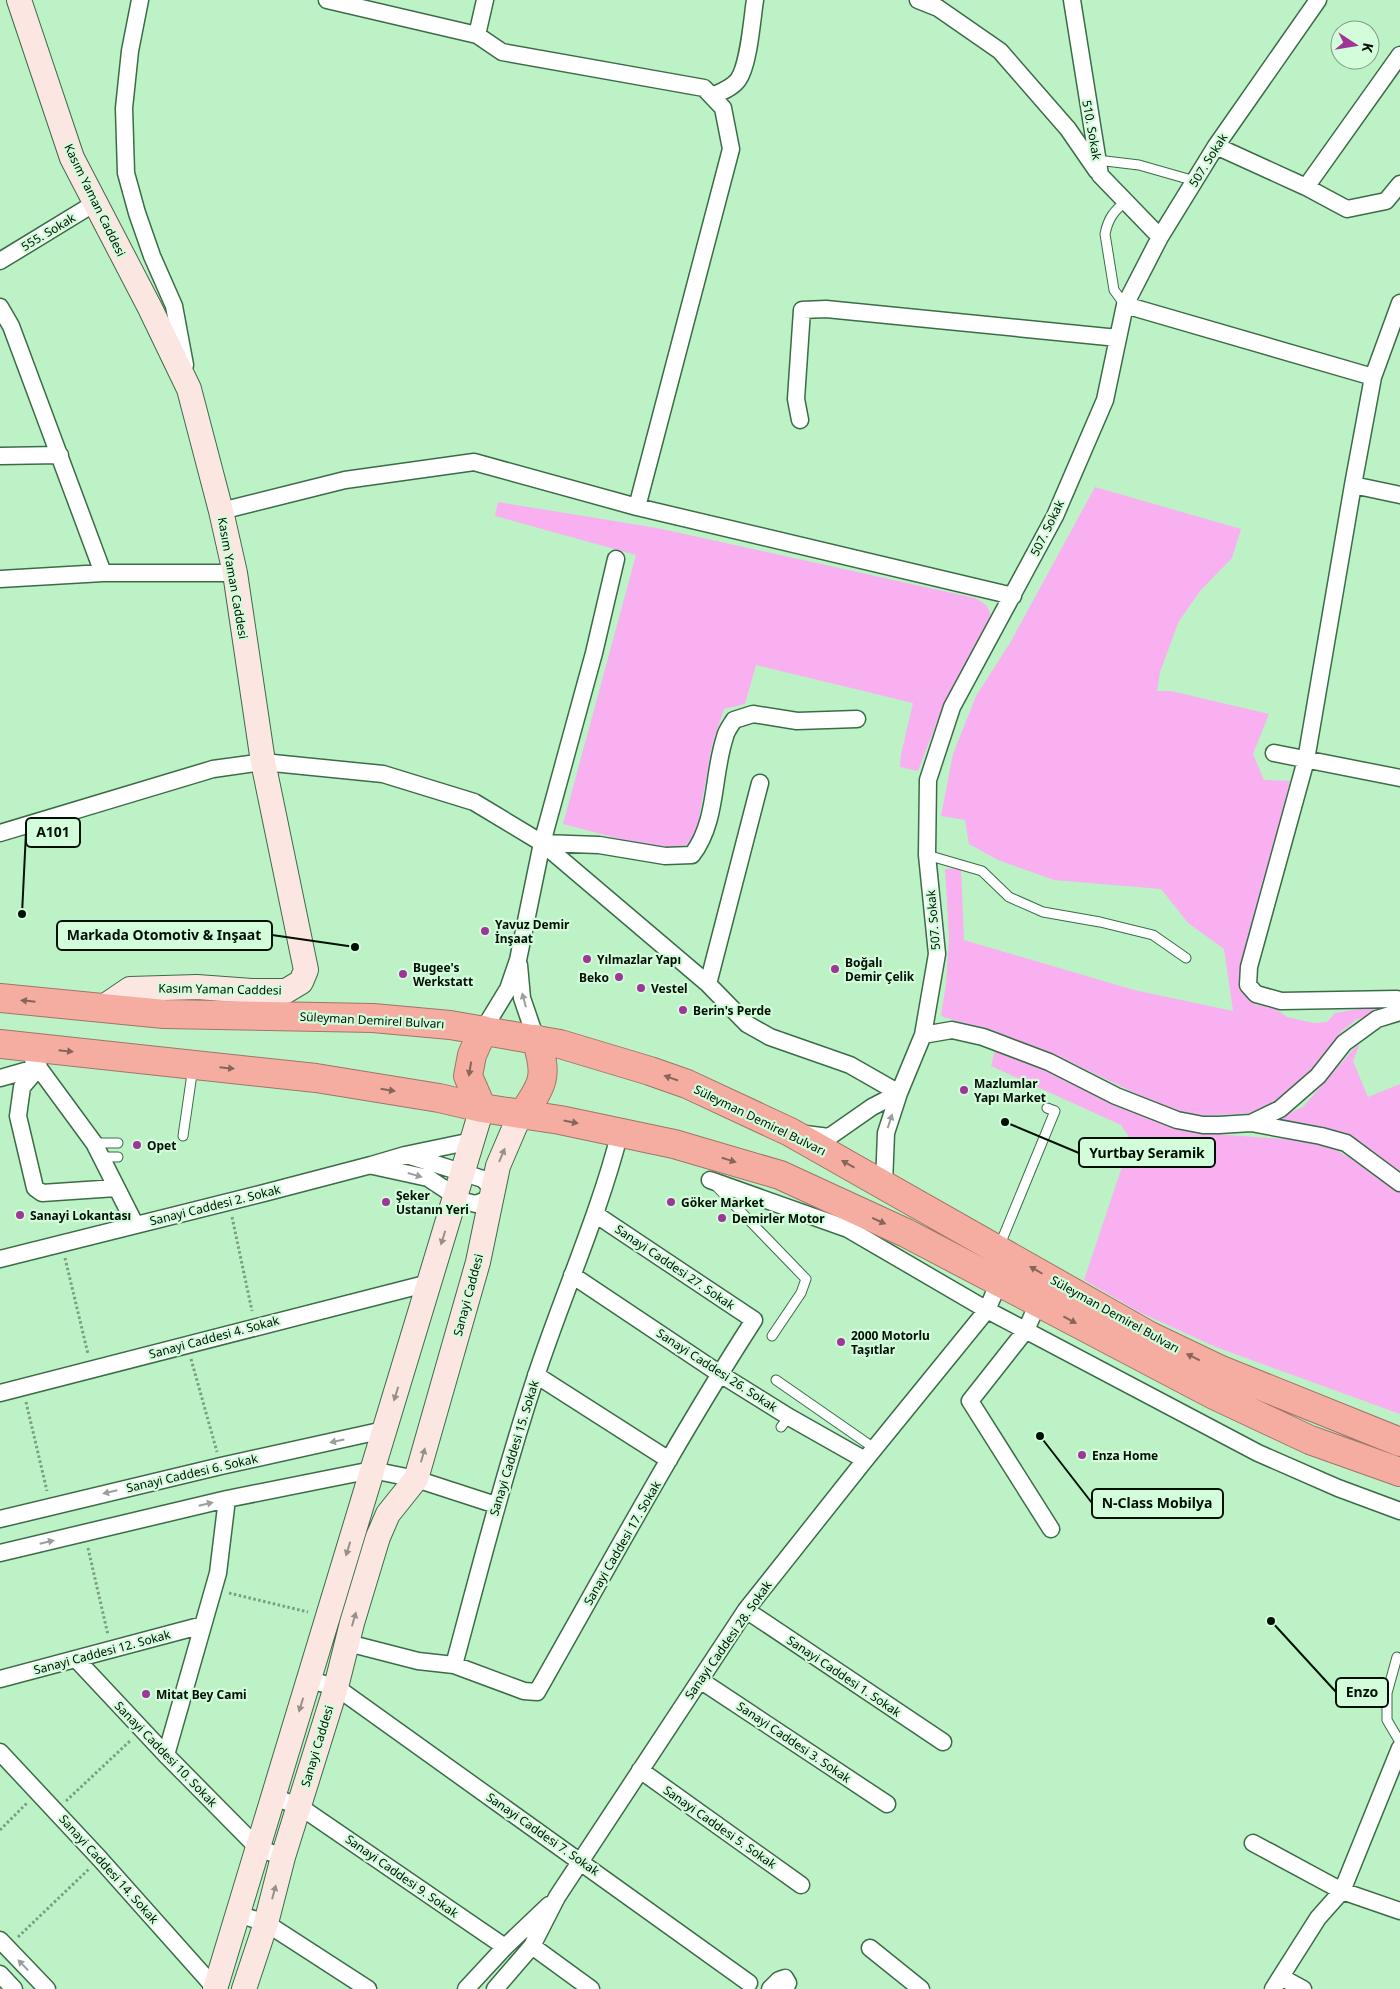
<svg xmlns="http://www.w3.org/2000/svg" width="1400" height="1989" font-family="'Noto Sans',sans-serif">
<rect width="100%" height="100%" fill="#bdf2c7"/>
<path fill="#f9b0f1" d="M1095 487 1241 529 1232 558 1201 590 1179 621 1160 672 1157 691H1171L1269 714 1253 754 1264 780 1290 781 1240 981 1245 992 1256 1005 1273 1007 1287 1017 1314 1023 1327 1022 1335 1013 1388 1004 1396 1006 1356 1020 1342 1031 1310 1072 1283 1098 1253 1113 1202 1116 1168 1109 1064 1059 1008 1037 941 1016 946 984 949 937 945 869 961 868 964 940 1134 990 1233 1011 1224 949 1188 923 1161 889 1054 880 998 860 969 844 965 820 941 816 953 754 976 696 1010 643Z
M498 502 657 528 975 598C987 604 991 609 991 622L941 711 918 771 900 767 901 754 913 703 756 665 745 704 724 709 712 745 696 835 686 845 658 849 563 824 636 555 495 516Z
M1357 1045 1359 1046 1353 1061 1368 1097 1400 1084V1176L1362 1147 1274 1123 1287 1114 1303 1107Z
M995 1051 1063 1076 1170 1125 1215 1134 1322 1142 1357 1162 1400 1192V1414L1216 1347 1141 1313 1084 1280 1131 1140 1121 1125 991 1066Z"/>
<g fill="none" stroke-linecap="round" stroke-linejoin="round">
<defs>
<path id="lane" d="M1097 160 1139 165 1195 181
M1125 305 1114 290 1105 234C1108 219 1114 210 1126 202
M927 855 982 871 1009 897 1043 912 1100 922 1153 935 1186 958
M183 1136 193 1067
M94 1143H118
M101 1157H118
M716 1186 806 1279 801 1293 772 1336
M999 1247 1055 1111 1047 1108
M776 1380 874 1448
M781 1427 789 1417
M1397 1657 1387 1693V1720L1400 1742"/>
<path id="street" d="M140 0 130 51 124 108 126 173 137 213 152 256 174 306 185 365
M327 0 477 35 502 52 704 88 723 108 731 149 637 507
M918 0 938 8 1000 51 1068 129 1097 171
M1072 0 1100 175 1160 237
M477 35 485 0
M712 96C721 92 732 88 738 80 749 65 752 19 755 0
M1216 146 1306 187 1347 209 1386 201 1400 184
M1306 187 1400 55
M0 261 95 203
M1125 305 1373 377 1353 485 1400 495
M0 307 11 326 103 573
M1373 377 1400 303
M800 420 796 399 802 310 826 309 1118 338
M0 456 60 455
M1353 485 1306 760 1249 967 1248 985 1256 994 1281 1001 1397 999 1400 1001
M221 511 345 480 474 462 637 507 1013 596
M0 579 103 573H235
M1274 753 1400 778
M0 833 213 769 263 762 383 774 474 802 542 843 708 984 747 1024 770 1037 850 1065 899 1093
M542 843 599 845 665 856 692 855C718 821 712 775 725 737 726 731 731 725 734 720L753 714 797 721 857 719
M519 965 522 998 536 1039
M708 984 760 783
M483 1030 508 989 518 960 542 843 594 653 616 559
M923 1035 952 1030 983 1037 1049 1062 1116 1096 1177 1120 1203 1125H1219L1251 1123 1280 1109 1318 1076 1344 1043 1377 1019 1400 1012
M33 1060 94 1143 135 1224
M39 1067 22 1087 18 1116 35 1188 42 1193 116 1188
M0 1078 39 1067
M1251 1123 1321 1136 1346 1143 1400 1183
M805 1134 829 1137 872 1107 899 1093
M407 1155 483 1179 492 1189
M373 1166 428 1178 463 1201 476 1204 490 1198
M710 1180 848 1229 987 1310 1258 1453 1338 1488 1400 1511
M884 1184 886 1133 899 1093 923 1035 937 954 927 855 928 780 952 707 1055 516 1105 400 1125 305 1160 237 1216 146 1318 0
M0 1259 264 1193 371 1165 405 1155 472 1141
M572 1275 720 1374 789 1417 865 1460
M1038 1303 1026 1330 970 1401 1051 1529
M536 1375 669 1460
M0 1393 429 1283
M0 1519 221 1466 384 1430
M0 1553 227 1499 372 1470 416 1479 496 1505
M746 1610 943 1742
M348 1643 418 1661 454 1665C480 1568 505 1471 536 1376 563 1294 599 1215 620 1132
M76 1659 166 1755 258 1848 283 1857
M454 1665 524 1691 537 1692C608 1567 676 1441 754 1320L595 1214
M0 1679 203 1625
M309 1680 336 1687 749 1983
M700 1680 887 1804
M0 1752 100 1859 215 1988 219 1989
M166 1755 218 1573 227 1499
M640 1770 801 1885
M273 1797 299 1806 505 1947
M1253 1843 1342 1891 1400 1911
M238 1914 266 1923 368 1989
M0 1940 47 1989
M532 1946 591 1989
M870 1948 921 1989
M0 1974 14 1989
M1281 1977 1303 1989
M466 1989 505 1947 549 1905
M495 1989 532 1946 557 1897 746 1610 865 1460 987 1310 999 1282
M770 1989 779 1980 785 1978 788 1983 785 1989
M1273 1989 1318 1918 1342 1891 1400 1748"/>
<path id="secondary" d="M19 0 72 158 150 308 189 389 221 511 235 573 263 762 306 970 301 982 286 991H252L197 987 130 989 102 1008
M215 1989 482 1108
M244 1989 266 1923 283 1857 336 1687 352 1623 378 1537 388 1514 416 1479 478 1262 498 1166 516 1124 523 1114"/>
<path id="highway" d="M0 998 164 1014 373 1018 450 1025 560 1044 650 1071 687 1084 790 1132 1148 1335 1221 1370 1400 1442
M0 1044 316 1078 439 1098 482 1108 560 1120 674 1144 780 1175 906 1233 1214 1395 1310 1440 1400 1472
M482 1108 468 1076 472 1055 483 1030
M523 1114C544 1082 548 1076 536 1039"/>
</defs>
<use href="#lane" stroke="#3b6c48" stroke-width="11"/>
<use href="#street" stroke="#3b6c48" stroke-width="19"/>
<use href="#secondary" stroke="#3b6c48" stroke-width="26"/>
<use href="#highway" stroke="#9f7669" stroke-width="30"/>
<path stroke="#78a080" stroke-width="3" stroke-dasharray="2.5 2.5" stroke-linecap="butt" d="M232 1217 252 1311
M65 1258 88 1354
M191 1359 217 1452
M26 1402 47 1491
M88 1548 108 1635
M229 1593 308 1612
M66 1801 131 1740
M0 1830 27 1803
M18 1937 89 1869"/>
<use href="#lane" stroke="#fff" stroke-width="9"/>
<use href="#street" stroke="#fff" stroke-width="16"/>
<use href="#secondary" stroke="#fce6e2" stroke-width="24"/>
<use href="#highway" stroke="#f4ada0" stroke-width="28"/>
</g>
<defs><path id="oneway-solid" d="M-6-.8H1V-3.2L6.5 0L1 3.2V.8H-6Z" transform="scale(1.25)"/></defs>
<g fill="#999f9b">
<use href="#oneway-solid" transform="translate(524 1000) rotate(-105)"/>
<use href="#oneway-solid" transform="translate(890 1121) rotate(-72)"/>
<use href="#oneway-solid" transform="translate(415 1175) rotate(16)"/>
<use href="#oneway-solid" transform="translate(337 1441) rotate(168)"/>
<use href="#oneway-solid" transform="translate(110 1492) rotate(167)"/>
<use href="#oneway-solid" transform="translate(206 1504) rotate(-13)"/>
<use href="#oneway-solid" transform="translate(47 1542) rotate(-13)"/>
<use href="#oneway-solid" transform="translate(23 1965) rotate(-134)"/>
</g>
<g fill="#86665a">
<use href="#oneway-solid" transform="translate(28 1001) rotate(-174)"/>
<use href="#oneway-solid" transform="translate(66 1051) rotate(6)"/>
<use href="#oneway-solid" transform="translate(227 1068) rotate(6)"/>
<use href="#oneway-solid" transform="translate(470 1069) rotate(99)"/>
<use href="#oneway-solid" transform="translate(671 1078) rotate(-161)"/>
<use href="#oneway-solid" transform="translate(388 1090) rotate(9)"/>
<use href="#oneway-solid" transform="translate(571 1122) rotate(11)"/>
<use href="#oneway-solid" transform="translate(729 1160) rotate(17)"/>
<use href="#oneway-solid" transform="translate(848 1164) rotate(-151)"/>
<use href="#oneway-solid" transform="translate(879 1221) rotate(24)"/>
<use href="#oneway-solid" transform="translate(1036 1270) rotate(-150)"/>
<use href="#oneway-solid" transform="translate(1070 1320) rotate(28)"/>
<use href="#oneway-solid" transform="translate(1193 1357) rotate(-154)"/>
</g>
<g fill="#979089">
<use href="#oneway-solid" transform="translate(502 1155) rotate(-67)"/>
<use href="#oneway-solid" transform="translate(443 1238) rotate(107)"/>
<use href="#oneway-solid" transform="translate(396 1394) rotate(107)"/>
<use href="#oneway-solid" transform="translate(423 1455) rotate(-74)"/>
<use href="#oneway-solid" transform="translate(348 1549) rotate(107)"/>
<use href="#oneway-solid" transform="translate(354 1619) rotate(-74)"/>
<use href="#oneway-solid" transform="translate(301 1705) rotate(107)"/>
<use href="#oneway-solid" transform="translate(274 1892) rotate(-75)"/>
</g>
<g fill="#9e3597" stroke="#d2fcda" stroke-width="2">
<circle cx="485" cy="931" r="5"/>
<circle cx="587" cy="959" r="5"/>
<circle cx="835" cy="969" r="5"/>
<circle cx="403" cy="974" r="5"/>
<circle cx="619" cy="977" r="5"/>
<circle cx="641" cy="988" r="5"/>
<circle cx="683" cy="1010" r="5"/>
<circle cx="964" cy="1090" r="5"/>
<circle cx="137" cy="1145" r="5"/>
<circle cx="386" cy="1202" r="5"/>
<circle cx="671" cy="1202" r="5"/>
<circle cx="20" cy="1215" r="5"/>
<circle cx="722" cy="1218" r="5"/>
<circle cx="841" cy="1342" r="5"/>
<circle cx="1082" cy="1455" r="5"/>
<circle cx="146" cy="1694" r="5"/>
</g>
<g text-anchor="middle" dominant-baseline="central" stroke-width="4.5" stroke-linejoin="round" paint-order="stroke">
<g font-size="12" fill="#001004" stroke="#d2fcda">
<text transform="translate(1092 130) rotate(80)">510. Sokak</text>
<text transform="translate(1208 160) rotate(-58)">507. Sokak</text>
<text transform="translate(95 200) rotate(64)">Kasım Yaman Caddesi</text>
<text transform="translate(48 232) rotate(-31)">555. Sokak</text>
<text transform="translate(1047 528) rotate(-64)">507. Sokak</text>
<text transform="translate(233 578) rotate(80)">Kasım Yaman Caddesi</text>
<text transform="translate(933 920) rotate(-95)">507. Sokak</text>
<text transform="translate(220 989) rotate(1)">Kasım Yaman Caddesi</text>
<text transform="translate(372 1020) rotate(3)">Süleyman Demirel Bulvarı</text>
<text transform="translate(760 1120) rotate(26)">Süleyman Demirel Bulvarı</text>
<text transform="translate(215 1205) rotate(-14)">Sanayi Caddesi 2. Sokak</text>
<text transform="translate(675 1267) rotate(34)">Sanayi Caddesi 27. Sokak</text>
<text transform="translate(468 1295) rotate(-75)">Sanayi Caddesi</text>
<text transform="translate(1115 1314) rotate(29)">Süleyman Demirel Bulvarı</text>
<text transform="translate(214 1337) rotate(-15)">Sanayi Caddesi 4. Sokak</text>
<text transform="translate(717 1370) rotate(33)">Sanayi Caddesi 26. Sokak</text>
<text transform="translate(514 1448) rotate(-73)">Sanayi Caddesi 15. Sokak</text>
<text transform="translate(192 1473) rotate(-13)">Sanayi Caddesi 6. Sokak</text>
<text transform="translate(622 1543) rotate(-60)">Sanayi Caddesi 17. Sokak</text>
<text transform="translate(728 1640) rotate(-55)">Sanayi Caddesi 28. Sokak</text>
<text transform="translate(102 1652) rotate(-15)">Sanayi Caddesi 12. Sokak</text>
<text transform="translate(844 1676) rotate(34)">Sanayi Caddesi 1. Sokak</text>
<text transform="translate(794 1742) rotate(34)">Sanayi Caddesi 3. Sokak</text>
<text transform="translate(317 1746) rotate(-73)">Sanayi Caddesi</text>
<text transform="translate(166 1754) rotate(46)">Sanayi Caddesi 10. Sokak</text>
<text transform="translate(720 1827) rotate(35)">Sanayi Caddesi 5. Sokak</text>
<text transform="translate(543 1834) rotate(35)">Sanayi Caddesi 7. Sokak</text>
<text transform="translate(109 1869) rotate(48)">Sanayi Caddesi 14. Sokak</text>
<text transform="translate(402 1876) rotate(35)">Sanayi Caddesi 9. Sokak</text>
</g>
<g font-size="12" font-weight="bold" fill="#001004" stroke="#d2fcda" text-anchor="start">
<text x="495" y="924">Yavuz Demir<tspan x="495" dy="14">İnşaat</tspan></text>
<text x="597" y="959">Yılmazlar Yapı</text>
<text x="845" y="962">Boğalı<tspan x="845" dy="14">Demir Çelik</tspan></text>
<text x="413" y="967">Bugee's<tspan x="413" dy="14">Werkstatt</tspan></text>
<text x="609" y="977" text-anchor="end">Beko</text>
<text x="651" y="988">Vestel</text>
<text x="693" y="1010">Berin's Perde</text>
<text x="974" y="1083">Mazlumlar<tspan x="974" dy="14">Yapı Market</tspan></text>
<text x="147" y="1145">Opet</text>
<text x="396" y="1195">Şeker<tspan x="396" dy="14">Ustanın Yeri</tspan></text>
<text x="681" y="1202">Göker Market</text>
<text x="30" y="1215">Sanayi Lokantası</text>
<text x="732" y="1218">Demirler Motor</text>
<text x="851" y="1335">2000 Motorlu<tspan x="851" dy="14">Taşıtlar</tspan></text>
<text x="1092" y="1455">Enza Home</text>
<text x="156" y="1694">Mitat Bey Cami</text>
</g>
</g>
<path fill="none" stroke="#001004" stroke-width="2" d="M22 914L26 832M355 947L272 935M1005 1122L1079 1153M1040 1436L1092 1503M1271 1621L1336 1692"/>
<g fill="#001004" stroke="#d2fcda" stroke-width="2">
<circle cx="22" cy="914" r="5"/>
<circle cx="355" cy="947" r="5"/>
<circle cx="1005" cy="1122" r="5"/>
<circle cx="1040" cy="1436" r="5"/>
<circle cx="1271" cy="1621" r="5"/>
</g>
<g fill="#d2fcda" stroke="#001004" stroke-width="2">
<rect x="26" y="818" width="54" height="29" rx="5"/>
<rect x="57" y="921" width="215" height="29" rx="5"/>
<rect x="1079" y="1138" width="136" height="29" rx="5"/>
<rect x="1092" y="1489" width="131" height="29" rx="5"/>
<rect x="1336" y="1678" width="52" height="29" rx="5"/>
</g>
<g font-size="14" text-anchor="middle" font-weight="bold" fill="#001004">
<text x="53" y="837">A101</text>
<text x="164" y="940">Markada Otomotiv &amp; Inşaat</text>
<text x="1147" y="1158">Yurtbay Seramik</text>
<text x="1157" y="1508">N-Class Mobilya</text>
<text x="1362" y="1697">Enzo</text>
</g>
<g transform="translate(1355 45) rotate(102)"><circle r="24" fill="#d2fcda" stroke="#7e9e84"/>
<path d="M0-4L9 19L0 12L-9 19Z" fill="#9e3597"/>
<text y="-8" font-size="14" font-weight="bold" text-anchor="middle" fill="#001004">K</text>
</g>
</svg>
